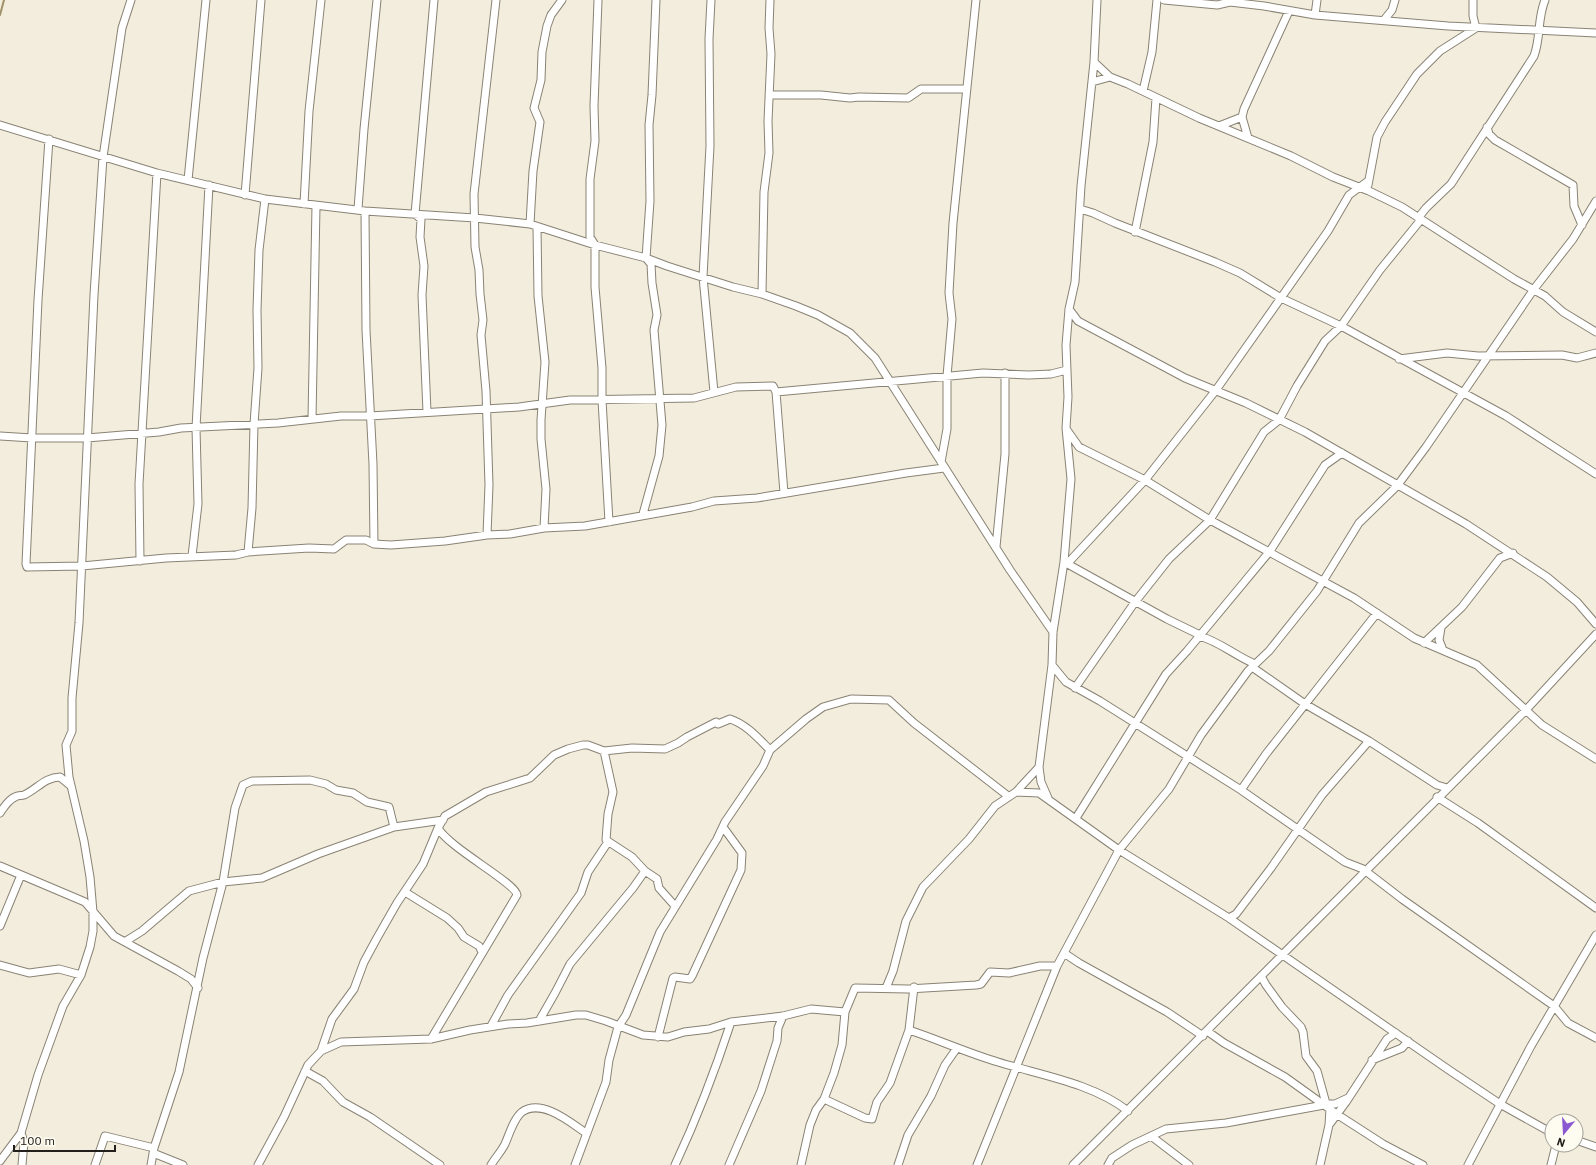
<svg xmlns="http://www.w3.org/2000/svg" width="1596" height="1165" font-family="'IBM Plex Sans',sans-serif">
<rect width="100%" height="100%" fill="#f3eddd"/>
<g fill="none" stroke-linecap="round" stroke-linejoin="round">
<path stroke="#a09168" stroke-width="2" d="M0 15 4 0"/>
<defs>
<path id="minor" d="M598 0 594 106 595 141 590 179V237L595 245V287L602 368V400L609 522
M711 0 709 39 710 146 703 277 714 392
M1164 0 1217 5 1230 2 1264 6 1315 15 1448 26 1596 33
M1315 15 1317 0
M1384 20 1392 10 1395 0
M1094 62 1110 77 1128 84 1199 118 1291 156 1333 177 1369 191 1402 207 1514 279 1545 296 1563 312 1596 332
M1092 82 1110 77
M1143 91 1152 52 1157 0
M769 95H821L850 98 859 97 908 98 921 89H966
M0 125 157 173 265 199 365 211 475 218 530 224 595 245 646 258 667 266 733 287 762 294 796 306 818 315 850 333 875 358 1010 570 1053 632
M1219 126 1242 117
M1487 127 1489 134 1495 140 1573 185 1574 206 1582 225
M1248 138 1242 117 1244 109 1289 11
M49 139 38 300 26 564 27 567 82 566 166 558 236 555 248 552 309 548 334 549 346 540H366L374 544 391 545 445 541 487 535 510 534 544 528 585 526 692 507 714 501 757 498 906 473 944 468
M188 180 206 0
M1368 185 1377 137 1385 122 1417 74 1440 51 1476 28 1473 16V0
M245 195 261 0
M304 204 309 111 321 0
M358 209 364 129 377 0
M1080 209 1093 213 1115 223 1215 262 1240 273 1281 298 1341 326 1506 416 1596 474
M365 211 366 330 373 464 374 544
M530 224 533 171 540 122 534 108 541 80 542 52 547 26 551 15 562 0
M537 227 538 296 545 362 541 420V439L546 489 544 528
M1135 232 1153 142 1156 98
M762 294 764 192 769 153 768 121 771 54 769 28 770 0
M1069 309 1078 321 1185 378 1246 403 1305 432 1466 524 1547 577 1577 602 1596 624
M1399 359 1447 353 1478 356 1562 355 1577 358 1596 353
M776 392 784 493
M427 412 422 295 424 266 420 237 421 219 415 214 434 0
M312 419 316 206
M1067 430 1079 447 1145 480 1210 520 1354 598 1414 638 1477 665 1542 725 1596 759
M0 436 32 438H87L159 432 181 428 278 423 341 416H370L519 407 570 400 694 398 736 387 773 386 776 392 983 373 1029 375 1051 374 1067 370
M941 462 947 429V376L952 319 949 293 953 223 976 0
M643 514 659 456 662 425 654 330 657 315 652 283 651 264 646 258 650 201 649 125 652 95 656 0
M487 535 489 485 486 391 481 335 483 320 480 294 479 270 475 247 474 194 496 0
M996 547 1005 454V373
M248 552 252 508 254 424 258 368 257 310 259 250 265 199
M192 556 198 504 196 428 209 185
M140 561 139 484 157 173
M1064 562 1167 619 1200 635
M1067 564 1145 480 1216 390 1328 231 1349 195 1368 181
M1441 628 1439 640 1443 650
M1199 636C1219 641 1235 656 1255 664
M1424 643 1462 607 1500 558 1513 553
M1052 665 1066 682 1100 701 1241 790 1345 862 1363 869 1402 899 1554 1006 1568 1023 1596 1038
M1252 667 1305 704 1369 741 1437 785 1447 788
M1075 688 1135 602 1169 559 1210 520 1264 432 1279 420 1297 386 1325 341 1341 326 1380 270 1419 222V217L1426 208 1451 184 1534 56C1541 37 1537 20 1545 0
M604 751 613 792 608 814 606 840 632 857 645 871 657 879 659 888 675 906
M1241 790 1266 754 1377 613
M1016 792 1039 767
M1437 797 1478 823 1596 908
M1048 798 1041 782 1039 767 1052 665 1053 632 1064 562 1071 479 1066 428 1068 397 1066 345 1069 309 1075 282 1081 186 1094 62 1097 0
M0 813C4 807 8 800 15 797 18 795 21 796 24 795 36 790 45 777 60 777L71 786
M1076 818 1166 674 1187 651 1270 551 1325 465 1342 453
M0 866 85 902 114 936 178 971 191 979 198 988
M405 892 447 918 458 928 464 937 479 946 482 952
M1229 918 1236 914 1271 868 1322 795 1369 741
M0 926 21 875
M126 941 142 931 189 891 223 882 262 878 318 854 394 827 443 820
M1064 953 1079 963 1167 1012 1203 1036
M0 965 29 973 59 969 81 975
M1261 976 1266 985 1282 1007 1301 1027 1303 1032 1306 1056 1317 1071 1327 1107
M886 988 893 971 906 921 923 887 969 839 995 806 1016 792 1039 793 1119 850 1229 918 1449 1070 1500 1104 1552 1133
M539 1021 555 993 570 964 633 888 645 871
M491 1026 508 995 581 893 588 872 608 842
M909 1030C939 1040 968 1053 998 1062 1040 1075 1092 1083 1128 1111
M1207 1031 1224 1043 1285 1077 1338 1115 1383 1144 1423 1165
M658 1037 673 978 675 977 690 979 692 976 741 870 742 853 723 827
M431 1039 517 895C516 883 449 848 438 828
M321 1051 341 1042 431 1039 470 1030 508 1024 527 1023 576 1015H586L606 1021 643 1035 668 1037 684 1032 709 1029 731 1022 783 1016 811 1009 845 1012
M1372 1060 1402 1048 1408 1041
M305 1071 323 1081 343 1102 370 1117 440 1165
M824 1099 865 1118 872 1119 877 1102 890 1083 909 1030 914 987
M1326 1104H1335L1348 1098
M1329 1125 1346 1102 1387 1039 1396 1033
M21 1133 24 1142 22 1165
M1151 1136 1189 1165
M1576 1140 1596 1147
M153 1153 183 1165
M0 1161 21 1133 38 1075 63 1006 81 975 90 947 93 931V912L90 877 84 841 69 777 66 745 72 731V698L79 623 94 295 103 157 122 28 131 0
M95 1165 105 1136 154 1148
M151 1165 154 1148 179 1072 203 958 223 882 235 808 243 785 252 781 310 780 326 784 336 790 353 793 367 802 389 807 394 827
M258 1165 284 1117 308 1065 321 1051 332 1019 354 989 364 962 377 938 397 903 423 864 438 828 445 816 486 792 530 778 554 755 568 749 583 745H588L604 751 632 748 665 749 678 743 687 737 716 722 718 724 730 719C746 724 759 739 770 750
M491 1165C495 1158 501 1152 505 1144 509 1135 514 1118 522 1112 542 1098 571 1123 586 1133
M575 1165 606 1082 609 1060 618 1027 626 1015 660 932 717 839 725 822 763 766 770 750 806 719 823 707 851 699 889 700 914 723 1008 796
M675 1165C697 1118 715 1071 731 1022
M729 1165 761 1091 777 1041 778 1028 783 1016
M801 1165 810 1125 816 1110 824 1099 834 1073 842 1045 845 1012 855 988 908 989 976 985 981 984 990 972 1009 973 1040 966H1057
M898 1165 908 1135 931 1096 945 1065 957 1048
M977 1165 1057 966 1119 850 1169 789 1201 735 1248 671 1269 651 1317 591 1359 523 1397 486 1426 447 1534 289 1573 239 1596 201
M1073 1165 1525 711 1596 634
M1108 1165 1112 1158 1132 1145 1166 1129 1226 1123 1324 1105
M1320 1165 1329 1125 1330 1109
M1468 1165 1531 1046 1596 935
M1551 1165 1556 1145"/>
</defs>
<use href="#minor" stroke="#898375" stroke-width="9"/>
<use href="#minor" stroke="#fff" stroke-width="7"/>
</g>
<g transform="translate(1564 1133) rotate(198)"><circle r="19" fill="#fefbf1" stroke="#a6a39b"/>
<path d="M0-3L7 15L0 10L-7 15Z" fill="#8a59d1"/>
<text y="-6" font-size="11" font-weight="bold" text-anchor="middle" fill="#23201b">N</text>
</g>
<path d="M14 1145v6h101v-6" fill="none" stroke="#23201b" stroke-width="2"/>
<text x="20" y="1145" font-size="12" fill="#23201b" stroke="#fefbf1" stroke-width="3" paint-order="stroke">100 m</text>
</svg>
